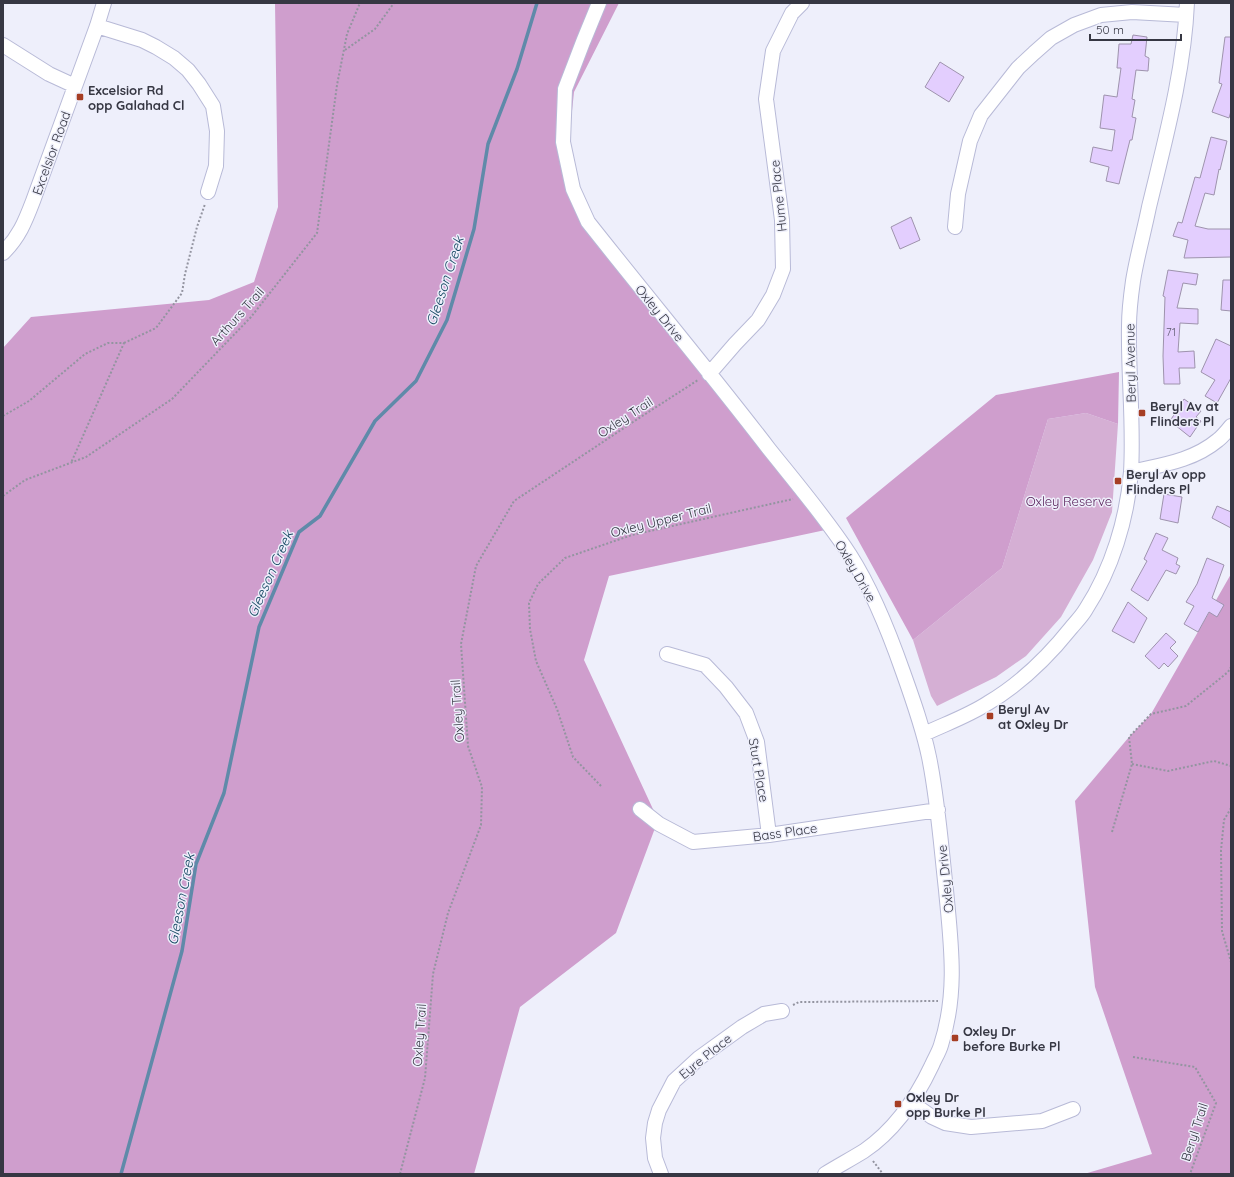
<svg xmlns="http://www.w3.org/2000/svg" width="1234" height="1177" font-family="Quicksand,sans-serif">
<rect width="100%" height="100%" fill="#eeeffb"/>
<path fill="#d5afd4" d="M1086 413 1118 424 1112 512 1093 560 1061 617 1026 656 996 677 937 706 931 696 913 640 1002 568 1048 419Z"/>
<path fill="#cf9ecd" d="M275 3H619L574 92 568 149 584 217 830 529 609 576 584 660 658 820 616 933 520 1007 474 1174H3V348L31 317 209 300 254 282 278 207Z
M1119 372 1118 424 1086 413 1048 419 1002 568 913 640 846 518 996 395Z
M1231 574V1174H1084L1152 1154 1095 987 1075 801 1129 737 1151 714Z"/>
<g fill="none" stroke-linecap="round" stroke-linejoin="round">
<path stroke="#5f8aa9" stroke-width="3.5" d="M121 1174 182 951 196 864 224 793 259 627 299 532 320 516 375 421 416 381 447 320 474 229 488 144 517 69 537 3"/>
</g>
<path fill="#e3cefe" stroke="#9e93ad" d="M1133 35 1147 37 1145 56 1149 58 1148 71 1136 70 1132 99 1135 100 1132 117 1136 118 1132 140H1130L1119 184 1106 181 1109 167 1090 162 1093 147 1112 151 1115 130 1100 128 1104 95 1117 97 1121 68H1117L1119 44H1131Z
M1225 37H1231V111L1229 118 1212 112 1222 84 1219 83Z
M940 62 964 77 949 102 925 87Z
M1211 137 1227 141 1220 170 1219 169 1214 195 1205 193 1195 226 1208 229H1231V257L1184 258 1188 240 1173 236 1178 222 1182 223 1195 177 1200 178Z
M911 217 920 240 900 249 891 227Z
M1168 270 1198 274 1196 285 1183 283 1177 308 1198 309V324L1180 323 1178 352 1194 351 1195 368H1179L1180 384H1164L1163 356 1165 297 1163 296Z
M1223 280H1231V311L1221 310Z
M1216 339 1231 346V378L1217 403 1205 396 1215 380 1201 372Z
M1184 399 1201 411 1196 417 1201 421 1190 437 1170 421Z
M1164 494 1182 497 1178 523 1160 519Z
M1217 506 1231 512V528L1212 518Z
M1156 533 1168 538 1162 550 1178 558 1176 564 1180 566 1176 574 1166 570 1148 601 1131 590 1147 561 1144 559Z
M1207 558 1224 565 1212 598 1224 605 1217 617 1209 612 1198 632 1184 624 1194 606 1186 602 1197 584Z
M1128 602 1147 618 1134 643 1112 631Z
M1166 633 1176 642 1170 648 1178 656 1168 667 1164 663 1159 669 1145 656Z"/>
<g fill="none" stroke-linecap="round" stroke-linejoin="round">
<defs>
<path id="street" d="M599 3 583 42 565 89 563 142 573 189 588 222C648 298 710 372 769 449 797 484 826 518 850 555 873 591 889 632 903 672 913 700 923 728 929 757 938 801 941 846 946 890 951 944 958 992 941 1045 939 1052 935 1058 932 1065 916 1099 895 1130 864 1151 851 1159 838 1166 825 1174
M97 26 142 40 156 47 174 58 188 70 199 84 213 106 217 131 216 166 208 192
M3 45 49 74 75 86
M955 227 958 194 970 141 981 115 1018 68 1034 53 1051 38 1074 25 1101 15 1132 12 1186 15
M3 253C19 237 25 222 33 201L97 26 104 3
M709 374 735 344 758 320 773 295 783 269 782 220 766 99 773 51 792 13 802 3
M1131 472C1161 465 1193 461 1218 440 1223 436 1227 431 1231 426
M667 654 705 665 726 687 746 713 757 742 769 835
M924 734C945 724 968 716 988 703 1020 684 1047 658 1071 628 1076 622 1082 616 1086 609 1112 569 1127 519 1131 472 1134 423 1128 374 1129 326 1129 311 1131 295 1133 281 1137 256 1144 232 1149 207 1165 140 1184 72 1187 3
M640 809 659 824 693 842 769 835 938 810
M912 1103 932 1117 945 1123 971 1127 1042 1121 1073 1109
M661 1174 655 1158 653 1138 655 1123 659 1110 674 1081 699 1058 742 1027 764 1014 782 1011"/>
</defs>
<use href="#street" stroke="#b8bad7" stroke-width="16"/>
<path stroke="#9394a0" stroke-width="2" stroke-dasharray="2 2" stroke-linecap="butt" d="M345 50 375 29 394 3
M124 343 156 328 182 293 185 274 197 227 205 204
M3 416 29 401 85 354 108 343H124L71 463
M3 496 25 480 86 457 172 399 251 317 317 233 337 85 347 34 360 3
M1132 764 1168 771 1214 761 1231 766
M601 786 573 757 557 709 536 661 530 629 529 603 538 584 565 558 632 535 793 499
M1231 808 1224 820 1221 850 1222 931 1231 962
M1112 832 1132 764 1129 737 1151 714 1186 706 1228 672 1231 667
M793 1005 799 1002 938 1001
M1133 1057 1195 1067 1216 1103 1190 1174
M873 1161 883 1174
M400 1174 425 1078 433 974 448 913 481 825 482 787 468 746 461 644 476 566 514 501 633 422 698 380"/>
<use href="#street" stroke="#fff" stroke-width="14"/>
</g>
<g fill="#a63e24" stroke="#eeeffb" stroke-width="1.5">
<rect x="76" y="93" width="8" height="8" rx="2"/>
<rect x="1138" y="409" width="8" height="8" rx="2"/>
<rect x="1114" y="477" width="8" height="8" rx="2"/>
<rect x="986" y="712" width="8" height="8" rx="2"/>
<rect x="951" y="1034" width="8" height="8" rx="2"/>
<rect x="894" y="1100" width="8" height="8" rx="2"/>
</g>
<g text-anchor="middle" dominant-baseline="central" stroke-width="3" stroke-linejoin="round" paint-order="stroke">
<g font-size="11" fill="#615d72">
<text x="1171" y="332">71</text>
</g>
<g font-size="13" font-weight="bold" fill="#363743" stroke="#eeeffb" text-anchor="start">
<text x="88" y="90">Excelsior Rd<tspan x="88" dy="15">opp Galahad Cl</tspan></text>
<text x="1150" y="406">Beryl Av at<tspan x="1150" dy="15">Flinders Pl</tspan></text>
<text x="1126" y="474">Beryl Av opp<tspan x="1126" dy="15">Flinders Pl</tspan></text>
<text x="998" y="709">Beryl Av<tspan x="998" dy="15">at Oxley Dr</tspan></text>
<text x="963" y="1031">Oxley Dr<tspan x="963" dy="15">before Burke Pl</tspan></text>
<text x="906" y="1097">Oxley Dr<tspan x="906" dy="15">opp Burke Pl</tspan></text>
</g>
<g font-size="13" fill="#363743" stroke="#eeeffb">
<text transform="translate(51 153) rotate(-70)">Excelsior Road</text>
<text transform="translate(778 196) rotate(-96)">Hume Place</text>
<text transform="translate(660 313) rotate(51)">Oxley Drive</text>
<text transform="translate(237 316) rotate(-48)">Arthurs Trail</text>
<text transform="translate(1130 363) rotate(-91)">Beryl Avenue</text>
<text transform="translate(625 417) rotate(-33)">Oxley Trail</text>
<text transform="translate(661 520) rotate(-14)">Oxley Upper Trail</text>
<text transform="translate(856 571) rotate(60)">Oxley Drive</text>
<text transform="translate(457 711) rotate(-94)">Oxley Trail</text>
<text transform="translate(759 770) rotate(80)">Sturt Place</text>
<text transform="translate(785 832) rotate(-8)">Bass Place</text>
<text transform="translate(945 879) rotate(-96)">Oxley Drive</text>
<text transform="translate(419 1035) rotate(-86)">Oxley Trail</text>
<text transform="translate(705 1056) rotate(-39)">Eyre Place</text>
<text transform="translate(1194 1132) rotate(-72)">Beryl Trail</text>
</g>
<g font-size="13" fill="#551b56" stroke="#eeeffb">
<text x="1069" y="501">Oxley Reserve</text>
</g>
<g font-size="14" font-style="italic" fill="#154762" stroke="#eeeffb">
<text transform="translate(445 281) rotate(-72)">Gleeson Creek</text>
<text transform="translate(270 574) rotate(-66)">Gleeson Creek</text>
<text transform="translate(181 899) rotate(-79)">Gleeson Creek</text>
</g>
</g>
<rect width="1234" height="1177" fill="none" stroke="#363743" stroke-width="8"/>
<path d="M1090 34v6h91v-6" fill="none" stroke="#363743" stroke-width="2"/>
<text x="1096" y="34" font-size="12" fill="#363743" stroke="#eeeffb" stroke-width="3" paint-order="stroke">50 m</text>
</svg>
